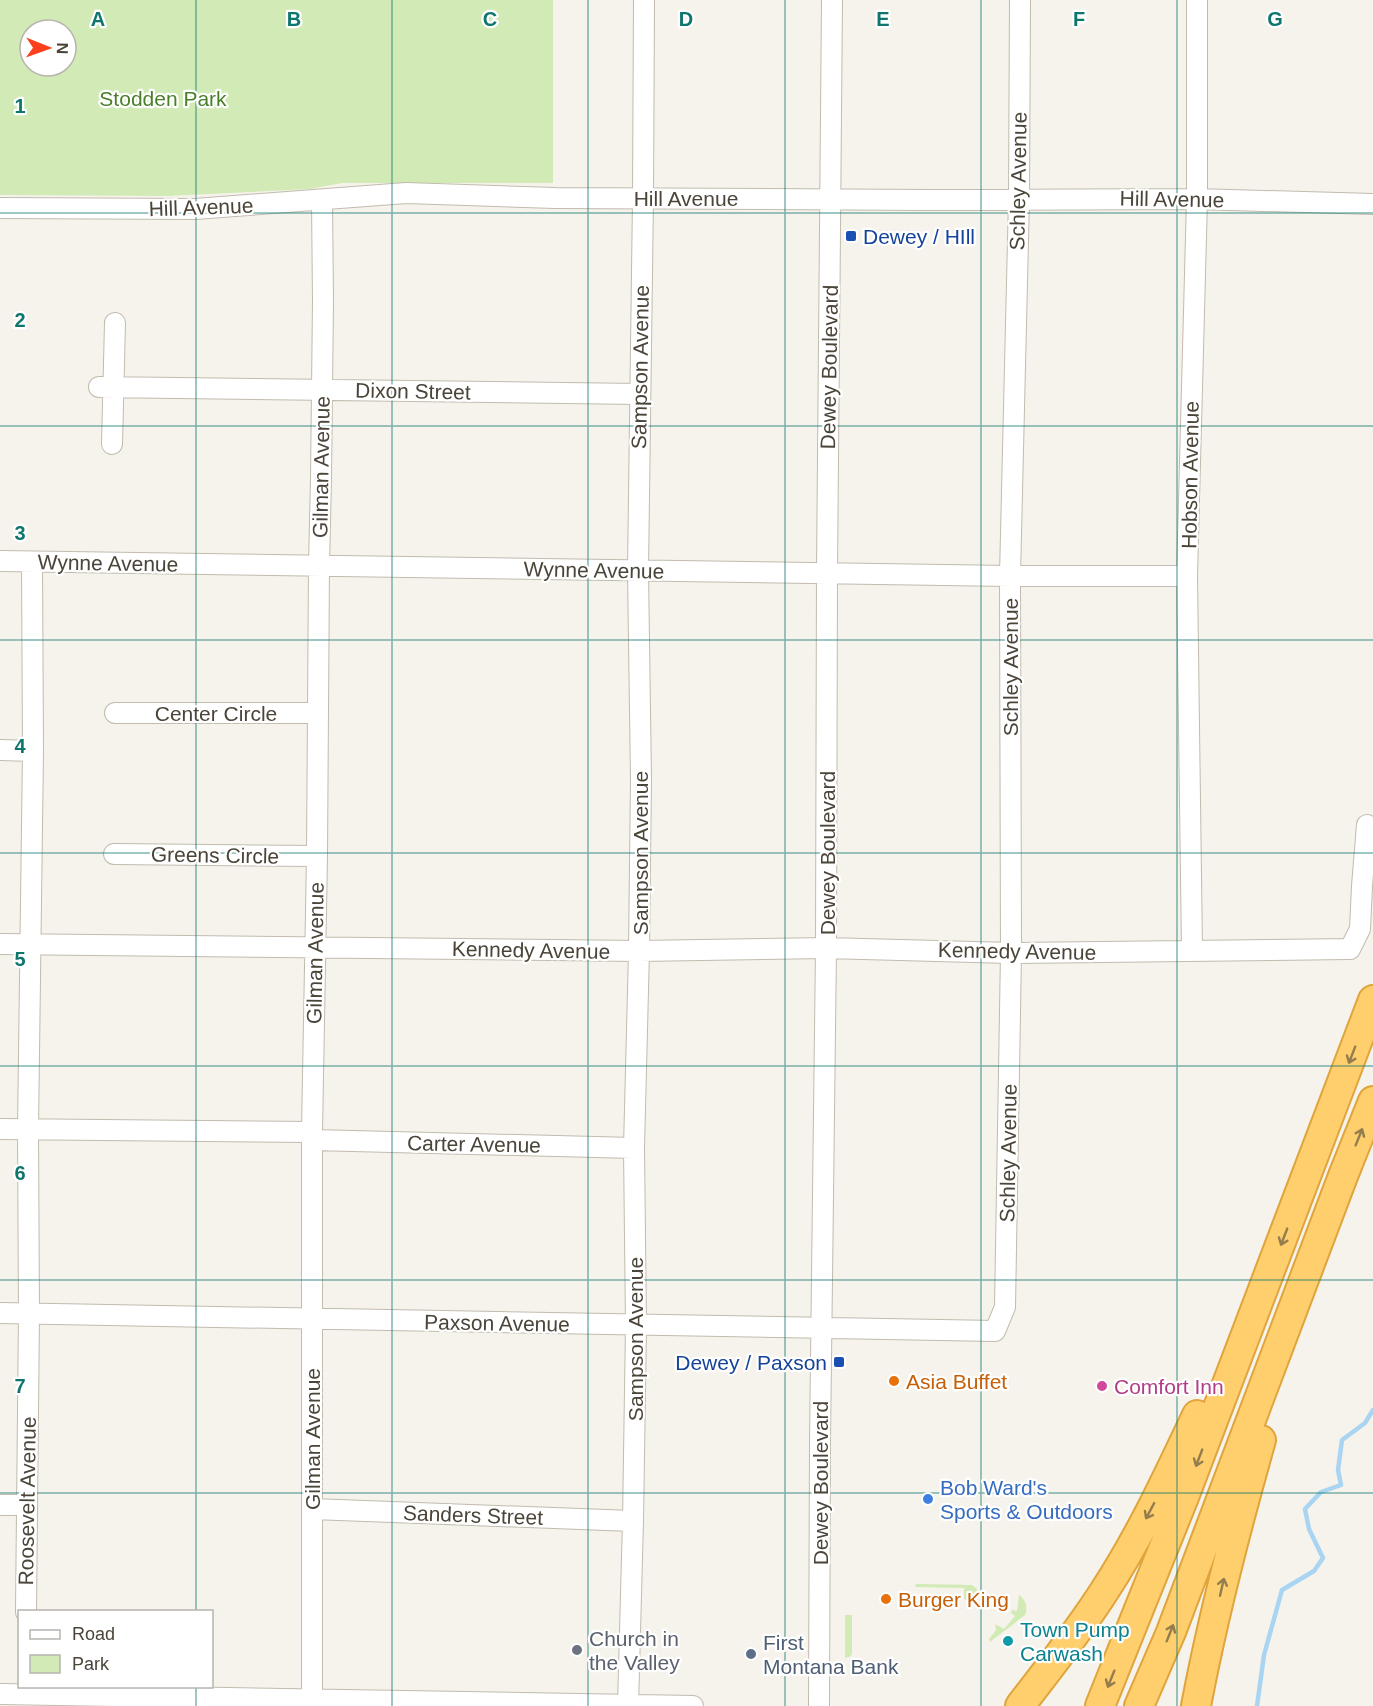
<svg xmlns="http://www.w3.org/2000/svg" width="1373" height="1706" font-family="Arial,sans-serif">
<rect width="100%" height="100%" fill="#f6f3ec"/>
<path fill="#d2eab5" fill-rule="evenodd" d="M0 0H553V183H342L310 189 168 196 0 195ZM30 30H66V66H30Z
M916 1584 972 1585 977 1589V1599L974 1601H966L964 1598V1588L915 1587Z
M1019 1595C1026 1600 1028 1607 1025 1615L990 1642 989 1639 996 1630 995 1624 1004 1629 1015 1616 1011 1613 1012 1610 1017 1611Z
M845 1615H852V1652L851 1656 845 1658Z"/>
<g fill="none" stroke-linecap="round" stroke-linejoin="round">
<path stroke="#a9d4f2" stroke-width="4.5" d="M1257 1706 1264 1655 1282 1590 1314 1571 1323 1558 1309 1529 1305 1509 1321 1492 1341 1485 1338 1470 1342 1440 1365 1423 1373 1410"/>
<defs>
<path id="minor" d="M0 208 195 209 406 193 555 198 928 200 1197 199 1373 204
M99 387 640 394
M112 444 115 323
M0 561 1010 576H1187
M115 713H318
M0 750 33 751
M114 854 317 856
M0 944 639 951 826 948 1011 953 1350 949 1360 929 1362 886 1367 825
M1192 951 1187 576 1197 199V0
M0 1129 312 1132
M313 1140 634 1148
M0 1313 995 1331 1005 1307 1011 953 1010 576 1019 198 1020 0
M0 1505H26
M312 1509 633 1521
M26 1612 29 1313 28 1130 33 751 32 563
M0 1694 693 1706
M312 1706V1132L317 856 319 566 321 479 323 301 322 201
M628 1706 633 1521 636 1326 634 1148 639 951 641 780 638 571 643 198 644 0
M819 1706 820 1443 826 948 827 573 832 0"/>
<path id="highway" d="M1020 1706C1049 1668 1079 1631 1105 1590 1141 1535 1169 1474 1197 1415
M1100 1706 1184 1497 1373 1000
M1139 1706 1171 1632 1343 1176 1373 1101
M1196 1706C1213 1616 1236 1528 1261 1440"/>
</defs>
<use href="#minor" stroke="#c2bbae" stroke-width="22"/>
<use href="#highway" stroke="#e0a43c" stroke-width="32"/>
<use href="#minor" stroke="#fff" stroke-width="20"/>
<use href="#highway" stroke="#ffcf6e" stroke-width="28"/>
</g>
<defs><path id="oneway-shaft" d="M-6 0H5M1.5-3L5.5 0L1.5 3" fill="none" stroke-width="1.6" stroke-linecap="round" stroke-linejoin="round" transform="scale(1.5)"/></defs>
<g stroke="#937c4e">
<use href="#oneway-shaft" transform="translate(1352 1055) rotate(111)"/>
<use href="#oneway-shaft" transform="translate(1359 1137) rotate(-68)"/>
<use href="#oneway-shaft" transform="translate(1284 1237) rotate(111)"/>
<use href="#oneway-shaft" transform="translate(1199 1458) rotate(111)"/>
<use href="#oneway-shaft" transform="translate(1150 1511) rotate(118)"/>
<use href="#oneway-shaft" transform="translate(1222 1587) rotate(-77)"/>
<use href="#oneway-shaft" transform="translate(1170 1633) rotate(-68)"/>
<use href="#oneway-shaft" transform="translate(1111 1679) rotate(112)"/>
</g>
<path fill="none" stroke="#0f766e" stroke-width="1.5" stroke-opacity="0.55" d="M196 0V1612M392 0V1706M588 0V1706M785 0V1706M981 0V1706M1177 0V1706M0 213H1373M0 426H1373M0 640H1373M0 853H1373M0 1066H1373M0 1280H1373M0 1493H1373M196 1686V1706"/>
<g fill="#1a4fb4" stroke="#fff" stroke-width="2">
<rect x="845" y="230" width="12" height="12" rx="3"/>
<rect x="833" y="1356" width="12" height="12" rx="3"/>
</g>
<g fill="#e8710a" stroke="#fff" stroke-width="2">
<circle cx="894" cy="1381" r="6"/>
<circle cx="886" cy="1599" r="6"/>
</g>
<circle fill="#d1479c" stroke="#fff" stroke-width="2" cx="1102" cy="1386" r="6"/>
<circle fill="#3f7fe0" stroke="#fff" stroke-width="2" cx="928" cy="1499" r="6"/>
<circle fill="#0f9aa8" stroke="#fff" stroke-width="2" cx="1008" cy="1641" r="6"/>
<circle fill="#6b7280" stroke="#fff" stroke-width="2" cx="577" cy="1650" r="6"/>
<circle fill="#5c6f8a" stroke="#fff" stroke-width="2" cx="751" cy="1654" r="6"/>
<g text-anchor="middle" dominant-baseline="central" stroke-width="4.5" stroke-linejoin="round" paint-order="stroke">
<g font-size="21" fill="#4a7f2a" stroke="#fff">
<text x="163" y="98">Stodden Park</text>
</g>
<g font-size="21" fill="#4b4439" stroke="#fff">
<text transform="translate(1018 181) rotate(-89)">Schley Avenue</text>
<text x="686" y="198">Hill Avenue</text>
<text transform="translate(1172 199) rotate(1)">Hill Avenue</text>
<text transform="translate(201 207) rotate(-2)">Hill Avenue</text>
<text transform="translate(640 367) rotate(-89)">Sampson Avenue</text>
<text transform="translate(829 367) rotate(-89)">Dewey Boulevard</text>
<text transform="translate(413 391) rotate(1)">Dixon Street</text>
<text transform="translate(321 467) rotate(-89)">Gilman Avenue</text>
<text transform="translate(1190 475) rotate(-89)">Hobson Avenue</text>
<text transform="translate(108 563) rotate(1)">Wynne Avenue</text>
<text transform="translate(594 570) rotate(1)">Wynne Avenue</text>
<text transform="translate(1010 667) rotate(-90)">Schley Avenue</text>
<text x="216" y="713">Center Circle</text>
<text transform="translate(640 853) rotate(-90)">Sampson Avenue</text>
<text transform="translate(827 853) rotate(-90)">Dewey Boulevard</text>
<text transform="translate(215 855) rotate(1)">Greens Circle</text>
<text transform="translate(531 950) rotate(1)">Kennedy Avenue</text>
<text transform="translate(1017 951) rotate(1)">Kennedy Avenue</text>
<text transform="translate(315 953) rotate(-89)">Gilman Avenue</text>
<text transform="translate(474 1144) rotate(1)">Carter Avenue</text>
<text transform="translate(1008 1153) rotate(-89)">Schley Avenue</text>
<text transform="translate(497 1323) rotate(1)">Paxson Avenue</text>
<text transform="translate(635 1339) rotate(-90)">Sampson Avenue</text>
<text transform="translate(312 1439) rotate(-90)">Gilman Avenue</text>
<text transform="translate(820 1483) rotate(-90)">Dewey Boulevard</text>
<text transform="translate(27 1501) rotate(-89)">Roosevelt Avenue</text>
<text transform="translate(473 1515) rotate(2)">Sanders Street</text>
</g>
<g font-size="21" fill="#164399" stroke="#fff" text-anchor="start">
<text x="863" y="236">Dewey / HIll</text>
<text x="827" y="1362" text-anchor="end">Dewey / Paxson</text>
</g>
<g font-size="21" fill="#c56008" stroke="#fff" text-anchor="start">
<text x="906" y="1381">Asia Buffet</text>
<text x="898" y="1599">Burger King</text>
</g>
<g font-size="21" fill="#b23c85" stroke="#fff" text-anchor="start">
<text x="1114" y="1386">Comfort Inn</text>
</g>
<g font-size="21" fill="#366cbe" stroke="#fff" text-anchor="start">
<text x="940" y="1487">Bob Ward's<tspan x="940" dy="24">Sports &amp; Outdoors</tspan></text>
</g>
<g font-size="21" fill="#0d838f" stroke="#fff" text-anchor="start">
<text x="1020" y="1629">Town Pump<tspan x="1020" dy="24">Carwash</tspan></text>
</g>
<g font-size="21" fill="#5b616d" stroke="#fff" text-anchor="start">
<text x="589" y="1638">Church in<tspan x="589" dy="24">the Valley</tspan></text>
</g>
<g font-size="21" fill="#4e5e75" stroke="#fff" text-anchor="start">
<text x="763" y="1642">First<tspan x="763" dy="24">Montana Bank</tspan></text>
</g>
</g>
<g font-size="20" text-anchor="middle" font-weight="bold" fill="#0f766e" stroke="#fff" stroke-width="4.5" stroke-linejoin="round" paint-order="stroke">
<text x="98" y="26">A</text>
<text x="294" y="26">B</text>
<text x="490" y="26">C</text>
<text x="686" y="26">D</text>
<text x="883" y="26">E</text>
<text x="1079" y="26">F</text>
<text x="1275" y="26">G</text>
<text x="20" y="113">1</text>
<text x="20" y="327">2</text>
<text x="20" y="540">3</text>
<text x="20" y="753">4</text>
<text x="20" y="966">5</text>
<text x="20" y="1180">6</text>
<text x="20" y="1393">7</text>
</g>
<rect x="18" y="1610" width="195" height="78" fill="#ffffff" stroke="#b7b4b0" stroke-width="1.5"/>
<rect x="30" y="1630" width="30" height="9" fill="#ffffff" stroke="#b7b4b0" stroke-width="1.5"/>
<text x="72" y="1640" font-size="18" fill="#4b4439">Road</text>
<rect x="30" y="1655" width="30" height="18" fill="#d2eab5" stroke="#b7b4b0" stroke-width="1.5"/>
<text x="72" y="1670" font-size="18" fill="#4b4439">Park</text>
<g transform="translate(48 48) rotate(91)"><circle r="28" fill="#ffffff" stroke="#b7b4b0" stroke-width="1.5"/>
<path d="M0-4.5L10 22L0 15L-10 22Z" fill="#fc3f1d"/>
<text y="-9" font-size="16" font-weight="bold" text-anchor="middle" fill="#4b4439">N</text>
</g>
</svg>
